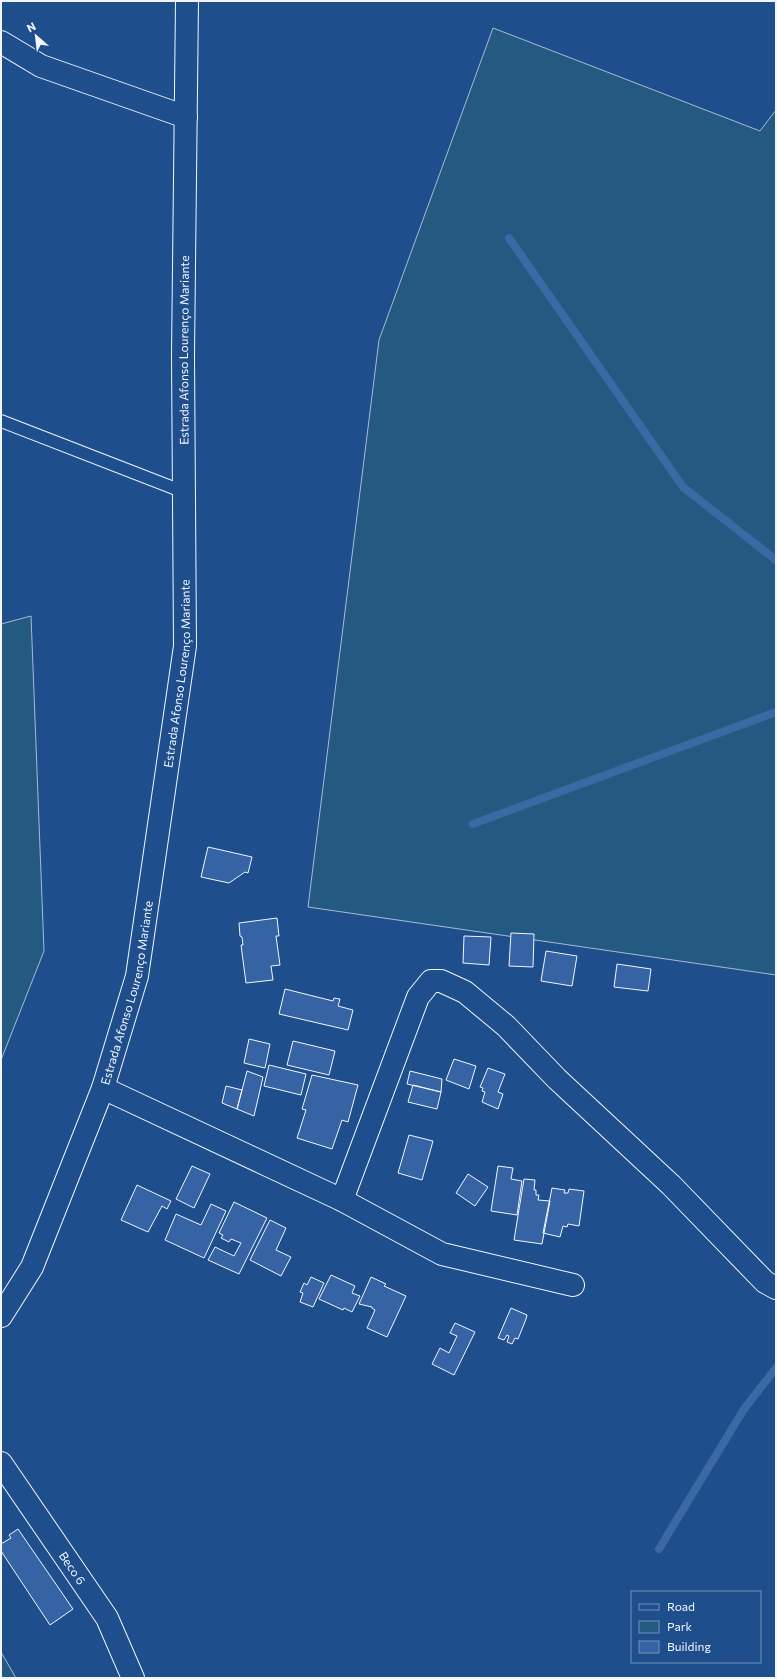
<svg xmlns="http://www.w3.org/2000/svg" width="777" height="1679" font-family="Commissioner,sans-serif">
<rect width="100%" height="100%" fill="#1f4e8c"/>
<path fill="#245a82" stroke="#a8bbd7" d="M493 28 760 131 776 110V975L308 907 379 340Z
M31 616 44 951 1 1060V624Z
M1 1652 16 1678H1Z"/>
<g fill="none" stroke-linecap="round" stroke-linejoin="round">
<path stroke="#3b69a3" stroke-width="8" d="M509 238 683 487 776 560
M473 824 776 712
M659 1549 744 1409 776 1368"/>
</g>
<path fill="#3563a3" stroke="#f2f6ff" d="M208 847 252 857 248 873 245 872 229 883 201 877Z
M277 918 279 936H276L280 965 271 966 273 980 246 983 241 945H243L242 937 240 936 239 923Z
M511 933 534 934 533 967 509 966Z
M464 936 491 937 489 965 463 963Z
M546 951 577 956 572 986 541 981Z
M617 964 651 969 648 991 614 987Z
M285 989 333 1001 334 998 340 999 338 1006 353 1010 348 1030 279 1014Z
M249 1039 270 1044 265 1068 244 1063Z
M293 1041 335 1051 329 1075 287 1065Z
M454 1059 476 1066 469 1089 446 1080Z
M269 1065 306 1074 301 1095 264 1086Z
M488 1068 505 1074 498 1092 503 1094 498 1109 482 1102 485 1092 482 1091 483 1088 480 1087Z
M247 1071 263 1077 254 1116 237 1109Z
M410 1071 442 1079 441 1092 407 1084Z
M312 1075 358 1085 348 1122 342 1120 332 1149 297 1138 306 1110 302 1109Z
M413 1085 441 1092 437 1109 408 1102Z
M226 1086 242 1090 237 1109 222 1103Z
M409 1135 433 1141 422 1180 398 1173Z
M192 1166 210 1174 194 1208 176 1199Z
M498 1166 513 1168 511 1179 522 1181 517 1215 491 1211Z
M468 1174 488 1187 475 1206 456 1193Z
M524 1179 535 1180 534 1190H536V1195H539L538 1200 550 1201 542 1244 514 1240Z
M137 1185 171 1201 167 1209 162 1206 148 1232 121 1220Z
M552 1188 565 1190 564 1193H568L569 1189 584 1191 579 1226 568 1224 567 1227 563 1226 560 1237 543 1233Z
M234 1202 267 1218 239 1274 208 1260 215 1247 234 1256 241 1243 231 1239 229 1242 221 1238 223 1235 219 1233Z
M211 1204 226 1211 204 1258 165 1240 176 1214 201 1225Z
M270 1220 286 1228 276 1250 291 1257 281 1276 250 1260Z
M331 1275 355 1286 352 1293 360 1296 352 1312 344 1308 343 1310 319 1299Z
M311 1277 324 1283 313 1307 300 1302 303 1293 300 1292 304 1283 307 1285Z
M371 1277 386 1284 384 1286 406 1296 387 1337 367 1328 375 1310 372 1308V1307L359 1304Z
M511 1308 527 1315 526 1319 518 1339 515 1338 512 1344 507 1342 509 1336 507 1335 504 1340 498 1338Z
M455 1323 475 1332 454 1375 432 1364 440 1348 449 1353 457 1336 450 1333Z
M18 1529 73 1609 50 1625 1 1551V1544L11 1538 9 1535Z"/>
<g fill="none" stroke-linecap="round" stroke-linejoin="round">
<defs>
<path id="lane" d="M1 421 184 492"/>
<g id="street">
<path d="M1 42 41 66 186 117"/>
<path d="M103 1088 342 1200 442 1254 573 1285"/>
<path d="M342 1200 418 997 431 981H441L465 992 506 1026 557 1079 671 1185 765 1282 776 1288"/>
<path id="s1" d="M1 1463 107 1618 133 1678"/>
</g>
<g id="secondary">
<path id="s2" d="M1 1316 32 1267 103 1088 137 976 185 646 183 355 187 1"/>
</g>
</defs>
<use href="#lane" stroke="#f2f6ff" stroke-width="14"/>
<use href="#street" stroke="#f2f6ff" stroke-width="24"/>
<use href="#secondary" stroke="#f2f6ff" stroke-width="24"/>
<use href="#lane" stroke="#1f4e8c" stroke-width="12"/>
<use href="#street" stroke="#1f4e8c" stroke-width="22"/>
<use href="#secondary" stroke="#1f4e8c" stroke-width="22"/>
</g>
<g text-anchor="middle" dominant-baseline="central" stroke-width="3" stroke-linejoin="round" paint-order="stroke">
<g font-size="12" fill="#f2f6ff" stroke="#1f4e8c">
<text stroke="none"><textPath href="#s2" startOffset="997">Estrada Afonso Lourenço Mariante</textPath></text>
<text stroke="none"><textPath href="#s2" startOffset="673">Estrada Afonso Lourenço Mariante</textPath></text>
<text stroke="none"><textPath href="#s2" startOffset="349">Estrada Afonso Lourenço Mariante</textPath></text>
<text stroke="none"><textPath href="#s1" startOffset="127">Beco 6</textPath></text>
</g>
</g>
<rect width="777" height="1679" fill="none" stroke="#f2f6ff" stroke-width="4"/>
<rect x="631" y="1591" width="130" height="72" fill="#1f4e8c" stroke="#7391ba"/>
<rect x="639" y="1604" width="20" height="6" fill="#1f4e8c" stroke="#7391ba"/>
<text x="667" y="1611" font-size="12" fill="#f2f6ff">Road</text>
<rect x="639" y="1621" width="20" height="12" fill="#245a82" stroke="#7391ba"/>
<text x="667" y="1631" font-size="12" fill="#f2f6ff">Park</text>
<rect x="639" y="1641" width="20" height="12" fill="#3563a3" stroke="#7391ba"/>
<text x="667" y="1651" font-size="12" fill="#f2f6ff">Building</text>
<g transform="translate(36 36) rotate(332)" stroke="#1f4e8c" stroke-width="3" paint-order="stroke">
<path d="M0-3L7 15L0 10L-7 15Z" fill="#f2f6ff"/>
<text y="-6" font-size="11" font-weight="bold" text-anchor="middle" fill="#f2f6ff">N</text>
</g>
</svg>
